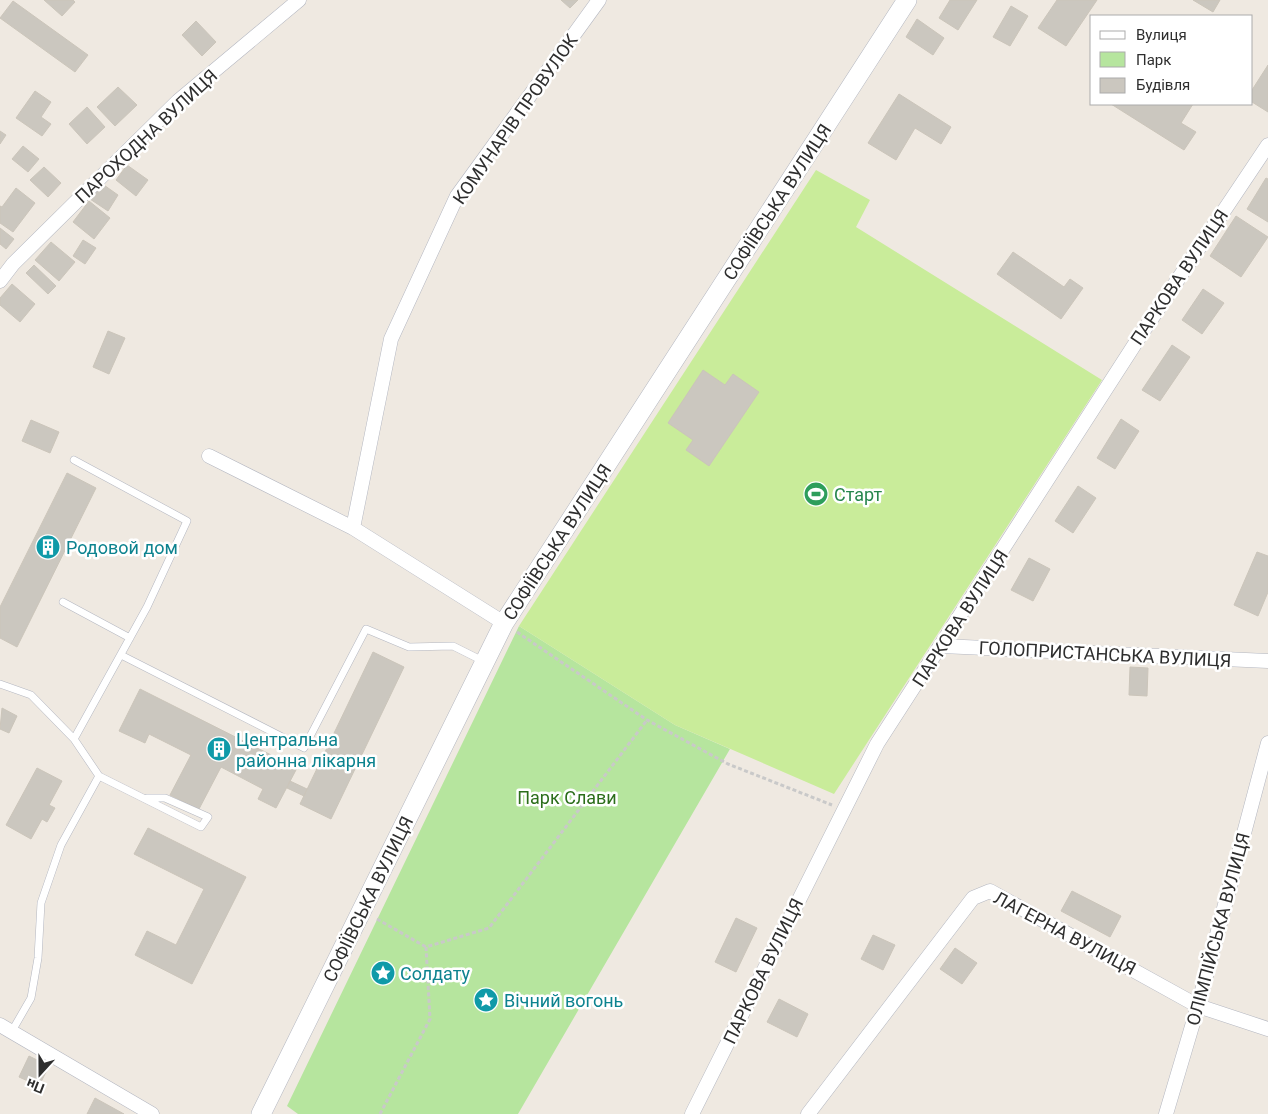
<svg xmlns="http://www.w3.org/2000/svg" width="1268" height="1114" font-family="Roboto,sans-serif">
<rect width="100%" height="100%" fill="#efe9e1"/>
<path fill="#b6e59e" d="M519 626 675 725 730 749 518 1114H298L287 1106Z"/>
<path fill="#c9ec9a" d="M816 170 870 200 856 227 1102 380 834 794 675 725 519 626Z"/>
<path fill="#cbc7bf" stroke="#cbc5ba" d="M44 0H73L75 2 62 16Z
M561 0H578L570 8Z
M950 0H977L958 30 939 18Z
M1057 0H1097L1066 46 1038 28Z
M1193 0H1220L1213 12Z
M13 1 88 55 75 72 0 18Z
M1011 6 1028 16 1010 46 993 37Z
M917 19 944 38 933 55 906 37Z
M196 21 216 42 202 56 182 35Z
M1268 65V112L1252 102V90Z
M118 87 137 105 115 126 97 107Z
M35 91 51 102 41 117 51 124 42 136 16 118Z
M899 94 951 127 941 144 915 128 896 160 868 143Z
M1111 104H1193L1181 123 1196 132 1184 150Z
M87 107 105 127 87 144 69 124Z
M0 131 6 135 0 144Z
M23 146 39 159 28 172 12 159Z
M127 165 148 180 136 196 116 180Z
M44 167 61 183 48 197 30 180Z
M1266 178 1268 179V222L1247 209Z
M101 183 118 195 108 211 90 199Z
M16 188 35 203 13 232 0 223V206L2 207Z
M89 201 110 218 94 239 73 222Z
M1236 216 1268 237 1241 277 1210 256Z
M0 228 14 239 6 249 0 244Z
M83 240 96 248 85 264 73 256Z
M51 242 75 262 59 281 35 260Z
M1013 252 1064 287 1070 279 1083 288 1061 319 997 274Z
M34 265 56 286 48 294 26 273Z
M12 284 35 304 20 322 0 305V298Z
M1203 289 1224 303 1202 334 1182 320Z
M108 331 125 338 109 374 93 367Z
M1172 345 1190 357 1160 401 1142 390Z
M703 370 725 385 733 374 759 392 709 466 686 450 693 440 668 423Z
M1121 419 1139 431 1115 469 1097 458Z
M31 420 59 432 50 453 22 441Z
M67 473 96 488 17 647 0 638V607Z
M1078 486 1096 498 1073 533 1055 521Z
M1257 552 1268 556V592L1258 616 1234 605Z
M1029 558 1050 569 1033 601 1011 590Z
M373 652 404 667 331 819 300 804Z
M1130 667 1148 668 1147 696 1129 695Z
M140 689 297 768 276 808 258 799 263 789 221 767 199 809 170 795 191 755 149 734 145 743 119 731Z
M2 708 17 716 9 733 0 729Z
M37 768 62 781 49 805 55 808 47 822 42 819 31 839 6 825Z
M290 781 307 789 304 796 287 788Z
M148 828 246 877 192 984 135 955 147 931 176 945 204 889 134 854Z
M1072 891 1121 916 1110 937 1061 911Z
M736 918 757 928 736 972 715 962Z
M873 935 895 945 883 970 861 959Z
M955 948 977 963 962 984 940 969Z
M779 999 808 1014 797 1037 767 1022Z
M29 1056 49 1066 39 1086 19 1077Z
M95 1098 124 1114H87Z"/>
<g fill="none" stroke-linecap="round" stroke-linejoin="round">
<defs>
<path id="lane" d="M74 460 187 521 147 607 74 739
M63 602 130 638
M121 655 304 748 366 629 409 647 453 646 483 661
M0 684 31 695 74 739 99 776 61 845 41 903 38 958 31 998 12 1031
M99 776 201 827 208 817 165 798H147"/>
<path id="street" d="M0 281 13 264 178 101 299 0
M209 456 353 528 504 623
M353 528 391 339 457 196 599 0
M942 646 1268 661
M0 1025 152 1114
M692 1114 877 744 1142 333 1268 145
M808 1114 973 898 990 891 1198 1006 1268 1029
M1166 1114 1198 1006 1268 743"/>
<path id="secondary" d="M261 1114 504 623 907 0"/>
</defs>
<use href="#lane" stroke="#b4b7c1" stroke-width="8"/>
<use href="#street" stroke="#b4b7c1" stroke-width="15"/>
<use href="#secondary" stroke="#b4b7c1" stroke-width="20"/>
<path stroke="#c9c9c9" stroke-width="3" stroke-dasharray="4 2.5" stroke-linecap="butt" d="M517 632 647 720 728 764 832 805
M377 919 426 947
M380 1114 430 1019 426 947 489 928 647 720"/>
<use href="#lane" stroke="#fff" stroke-width="7"/>
<use href="#street" stroke="#fff" stroke-width="14"/>
<use href="#secondary" stroke="#fff" stroke-width="19"/>
</g>
<defs>
<symbol id="stadium-disc" viewBox="-11 -11 22 22"><circle r="9.5" fill="#2e9e5b" stroke="#fff"/><path d="M0-5a6.5 5 0 1 0 0 10a6.5 5 0 1 0 0-10ZM-3.5-1.8h7v3.6h-7Z" fill="#fff"/></symbol>
<symbol id="building-disc" viewBox="-11 -11 22 22"><circle r="9.5" fill="#0f9aa8" stroke="#fff"/><path d="M-4-6H4V6H1V3H-1V6H-4ZM-2.5-4.3h1.7v1.8h-1.7ZM.8-4.3h1.7v1.8H.8ZM-2.5-1h1.7V.8h-1.7ZM.8-1h1.7V.8H.8Z" fill="#fff"/></symbol>
<symbol id="sight-disc" viewBox="-11 -11 22 22"><circle r="9.5" fill="#0f9aa8" stroke="#fff"/><path d="M0-6L1.8-2.2L6-1.7L2.9 1.2L3.7 5.4L0 3.3L-3.7 5.4L-2.9 1.2L-6-1.7L-1.8-2.2Z" fill="#fff"/></symbol>
</defs>
<g fill-rule="evenodd">
<use href="#stadium-disc" x="802" y="480" width="28" height="28"/>
<use href="#building-disc" x="34" y="533" width="28" height="28"/>
<use href="#building-disc" x="205" y="735" width="28" height="28"/>
<use href="#sight-disc" x="369" y="959" width="28" height="28"/>
<use href="#sight-disc" x="472" y="986" width="28" height="28"/>
</g>
<g text-anchor="middle" dominant-baseline="central" stroke-width="5" stroke-linejoin="round" paint-order="stroke">
<g font-size="18" fill="#2e2e2e" stroke="#fff">
<text transform="translate(515 119) rotate(-55)">КОМУНАРІВ ПРОВУЛОК</text>
<text transform="translate(146 136) rotate(-43)">ПАРОХОДНА ВУЛИЦЯ</text>
<text transform="translate(777 202) rotate(-57)">СОФІЇВСЬКА ВУЛИЦЯ</text>
<text transform="translate(1179 277) rotate(-56)">ПАРКОВА ВУЛИЦЯ</text>
<text transform="translate(557 542) rotate(-57)">СОФІЇВСЬКА ВУЛИЦЯ</text>
<text transform="translate(960 618) rotate(-57)">ПАРКОВА ВУЛИЦЯ</text>
<text transform="translate(1105 654) rotate(3)">ГОЛОПРИСТАНСЬКА ВУЛИЦЯ</text>
<text transform="translate(368 899) rotate(-64)">СОФІЇВСЬКА ВУЛИЦЯ</text>
<text transform="translate(1218 929) rotate(-75)">ОЛІМПІЙСЬКА ВУЛИЦЯ</text>
<text transform="translate(1065 933) rotate(28)">ЛАГЕРНА ВУЛИЦЯ</text>
<text transform="translate(763 971) rotate(-64)">ПАРКОВА ВУЛИЦЯ</text>
</g>
<g font-size="18" fill="#27864d" stroke="#fff" text-anchor="start">
<text x="834" y="494">Старт</text>
</g>
<g font-size="18" fill="#0d838f" stroke="#fff" text-anchor="start">
<text x="66" y="547">Родовой дом</text>
<text x="236" y="739">Центральна<tspan x="236" dy="21">районна лікарня</tspan></text>
<text x="400" y="973">Солдату</text>
<text x="504" y="1000">Вічний вогонь</text>
</g>
<g font-size="18" fill="#2c6e1b" stroke="#fff">
<text x="567" y="797">Парк Слави</text>
</g>
</g>
<rect x="1090" y="15" width="162" height="90" fill="#ffffff" stroke="#ababab"/>
<rect x="1100" y="31" width="25" height="8" fill="#ffffff" stroke="#ababab"/>
<text x="1136" y="40" font-size="15" fill="#2e2e2e">Вулиця</text>
<rect x="1100" y="52" width="25" height="15" fill="#b6e59e" stroke="#ababab"/>
<text x="1136" y="65" font-size="15" fill="#2e2e2e">Парк</text>
<rect x="1100" y="78" width="25" height="15" fill="#cbc7bf" stroke="#ababab"/>
<text x="1136" y="90" font-size="15" fill="#2e2e2e">Будівля</text>
<g transform="translate(40 1074) rotate(201)" stroke="#ffffff" stroke-width="4" paint-order="stroke">
<path d="M0-4L9 19L0 12L-9 19Z" fill="#2e2e2e"/>
<text y="-8" font-size="14" font-weight="bold" text-anchor="middle" fill="#2e2e2e">Пн</text>
</g>
</svg>
